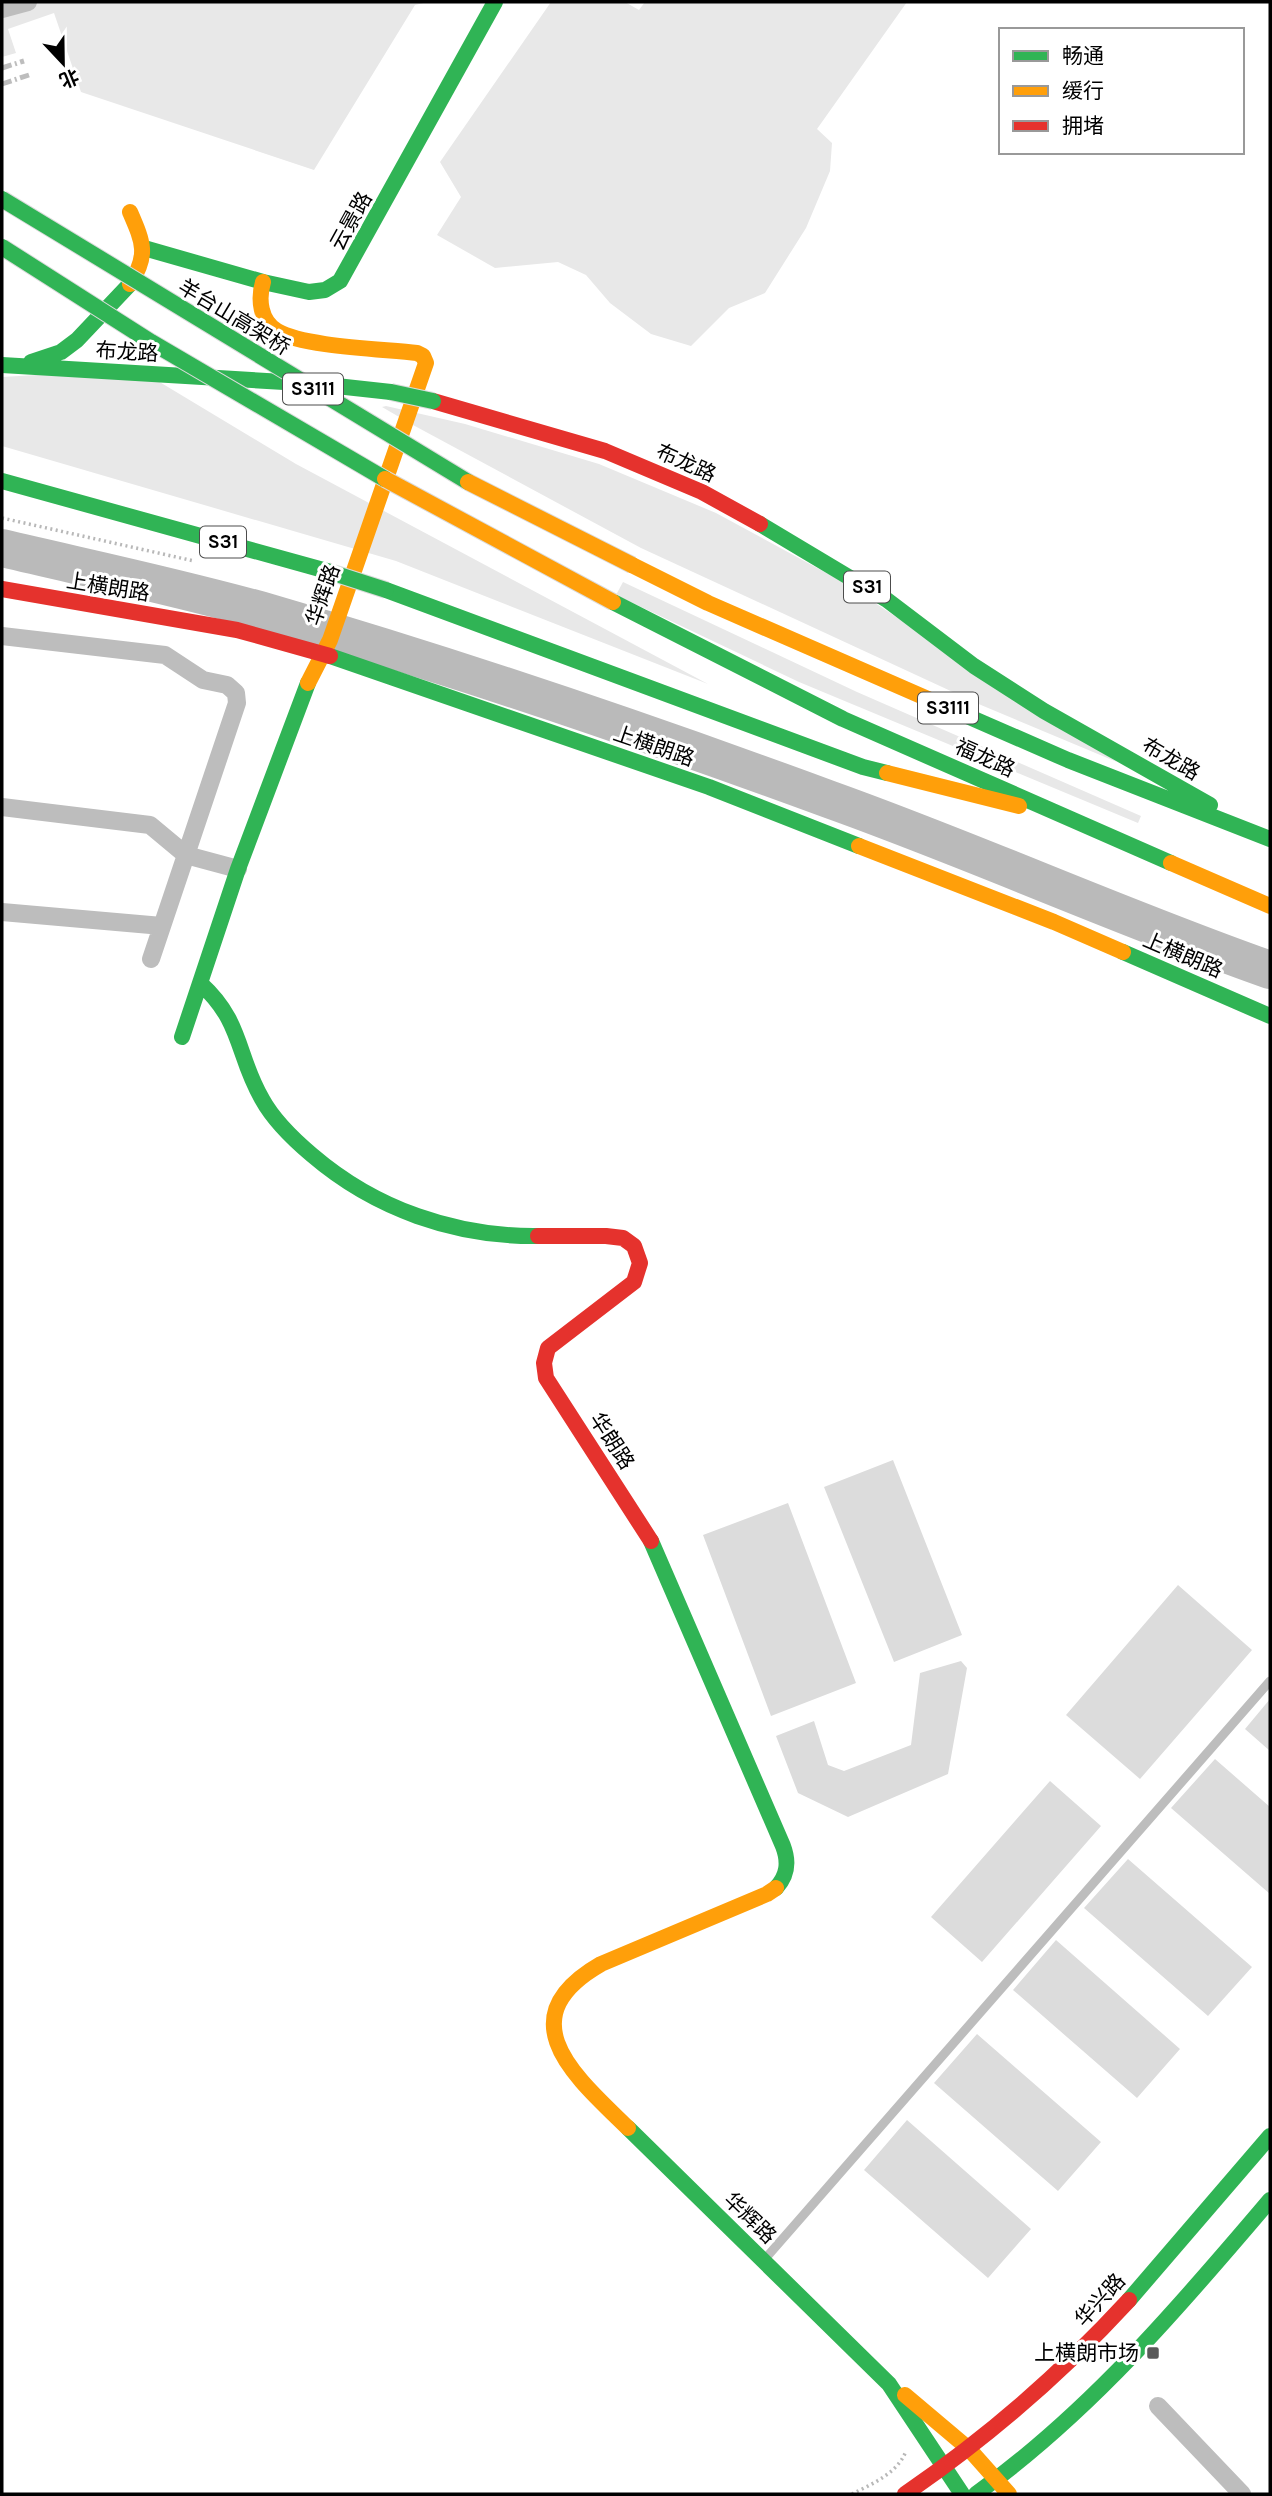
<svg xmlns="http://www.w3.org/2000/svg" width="1272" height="2496" font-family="Karla,'Noto Sans SC',sans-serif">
<rect width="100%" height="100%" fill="#fff"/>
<path fill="#e8e8e8" d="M2 2H428L415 5 314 170 81 92 54 13 8 29 16 53 2 57Z
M551 2H625L639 10 645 2H907L817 129 832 143 830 171 806 228 765 293 729 308 691 346 651 334 610 303 586 275 558 262 495 268 437 235 461 197 440 162Z
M138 369 296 464 708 684 396 561 2 446V377Z
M386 406 465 424 599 464 716 513 843 582 1117 762 981 705 641 548 413 425 382 407Z
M623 582 857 692 1141 816 1138 823 799 682 616 595Z"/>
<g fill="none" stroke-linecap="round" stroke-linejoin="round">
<path stroke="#bababa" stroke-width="38" d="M2 548C91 569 182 588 270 613 459 668 646 732 831 800 979 853 1122 918 1270 970"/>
</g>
<path fill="#dcdcdc" d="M893 1460 962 1635 894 1662 824 1487Z
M788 1503 856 1683 771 1716 703 1535Z
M1178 1585 1252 1650 1140 1779 1066 1715Z
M961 1661 967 1668 948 1774 848 1817 798 1793 776 1736 814 1721 828 1765 844 1771 911 1745 920 1673Z
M1270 1699V1751L1245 1729Z
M1215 1759 1270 1807V1894L1171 1808Z
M1050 1781 1101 1826 982 1962 931 1917Z
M1128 1859 1252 1967 1208 2016 1084 1908Z
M1056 1940 1180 2049 1137 2098 1013 1990Z
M977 2034 1101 2142 1058 2191 934 2083Z
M907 2120 1031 2229 988 2278 864 2170Z"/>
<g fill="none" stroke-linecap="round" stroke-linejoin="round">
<path stroke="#b8b8b8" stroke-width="3.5" stroke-dasharray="2 3.5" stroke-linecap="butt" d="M2 518 194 561
M852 2494C872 2484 898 2473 906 2451"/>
<path stroke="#bdbdbd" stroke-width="9" d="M764 2260 1270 1681"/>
<path stroke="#bdbdbd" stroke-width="18" d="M2 9 28 2
M2 636 165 655 203 680 227 685 236 693 237 703 151 959
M2 807 150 825 186 855 238 869
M2 912 162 926
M1158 2406 1242 2494"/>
<path stroke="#30b455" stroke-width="16" d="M144 248 263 282 309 292 325 290 340 281 495 2
M31 362 61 352 77 340 130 284
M2 365 318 384 391 392
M2 481 327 571
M760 524 887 600 974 666 1044 711 1210 805
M386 590 863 767 887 773
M613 602 843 719 1171 863
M330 656 709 787 859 846
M951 709 1068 760 1270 839
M1123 952 1270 1016
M200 983C243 1022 236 1054 262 1099 274 1121 293 1139 312 1155 375 1209 455 1237 538 1236
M182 1037 238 869 308 683
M651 1541 783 1846C789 1862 788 1875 776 1888
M628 2128 889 2384 962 2494
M1129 2300 1270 2136
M976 2494C1089 2413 1181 2305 1270 2200"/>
<path stroke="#ff9f0a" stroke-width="16" d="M130 212C143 242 149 255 130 284
M263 282C258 299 260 321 277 331 304 347 383 349 417 353L423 356 426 363 330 640 308 683
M632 565 708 603 951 709
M887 773 1019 806
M859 846 1054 922 1123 952
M1171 863 1270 906
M628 2128C577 2078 505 2019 601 1964L767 1894 776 1888
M905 2395 969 2449 1009 2494"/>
<path stroke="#e5322d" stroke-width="16" d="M433 401 605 451 702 492 760 524
M2 589 237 630 330 656
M538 1236H606L623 1238 634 1246 640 1263 634 1282 548 1348 544 1363 546 1378 651 1541
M905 2494C988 2437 1061 2374 1129 2300"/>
<path stroke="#bdbdbd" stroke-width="5" stroke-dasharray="10 3.5 2 3.5" stroke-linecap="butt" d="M2 68 24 61
M2 84 29 75"/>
<defs>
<path id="fast-bridge" d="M2 199 468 482
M2 247 151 342 385 479
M391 392 433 401
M327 571 386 590"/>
<path id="slow-bridge" d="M385 479 613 602
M468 482 632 565"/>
</defs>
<use href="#fast-bridge" stroke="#dbdbdb" stroke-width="18" stroke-linecap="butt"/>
<use href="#slow-bridge" stroke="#dbdbdb" stroke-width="18" stroke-linecap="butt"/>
<use href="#fast-bridge" stroke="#30b455" stroke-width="16"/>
<use href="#slow-bridge" stroke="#ff9f0a" stroke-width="16"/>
</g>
<rect fill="#595959" stroke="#fff" stroke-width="2.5" x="1146" y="2346" width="14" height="14" rx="3.5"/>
<g text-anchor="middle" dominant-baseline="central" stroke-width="6" stroke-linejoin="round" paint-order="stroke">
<g fill="#fff" stroke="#4c4c4c" stroke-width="2">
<rect x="283" y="373.5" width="60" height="31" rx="5"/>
<rect x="200" y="526.5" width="46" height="31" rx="5"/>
<rect x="844" y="571.5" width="46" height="31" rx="5"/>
<rect x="918" y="692.5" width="60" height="31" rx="5"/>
</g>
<g font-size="19" font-weight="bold" fill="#000">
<text x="313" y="389">S3111</text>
<text x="223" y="542">S31</text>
<text x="867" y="587">S31</text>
<text x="948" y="708">S3111</text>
</g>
<g font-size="21" fill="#000" stroke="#fff">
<text transform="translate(351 221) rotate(-61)">云景路</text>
<text transform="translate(234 317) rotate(31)">羊台山高架桥</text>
<text transform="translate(127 352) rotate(3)">布龙路</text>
<text transform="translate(686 463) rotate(24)">布龙路</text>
<text transform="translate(108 587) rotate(9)">上横朗路</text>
<text transform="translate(323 595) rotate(-71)">华辉路</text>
<text transform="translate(654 746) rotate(19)">上横朗路</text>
<text transform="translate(985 758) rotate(24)">福龙路</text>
<text transform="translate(1171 759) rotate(30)">布龙路</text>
<text transform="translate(1183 955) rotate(23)">上横朗路</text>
<text transform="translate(612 1441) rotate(57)">华朗路</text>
<text transform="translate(750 2218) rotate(44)">华辉路</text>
<text transform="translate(1100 2300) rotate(-48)">华兴路</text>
</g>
<g font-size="21" fill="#000" stroke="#fff" text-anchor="end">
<text x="1139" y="2353">上横朗市场</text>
</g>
</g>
<rect width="1272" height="2496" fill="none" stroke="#000000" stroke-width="7"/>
<rect x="999" y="28" width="245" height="126" fill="#ffffff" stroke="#999999" stroke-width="2"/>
<rect x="1013" y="51" width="35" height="10" fill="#30b455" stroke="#999999" stroke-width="2"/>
<text x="1062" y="63" font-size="21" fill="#000000">畅通</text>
<rect x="1013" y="86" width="35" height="10" fill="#ff9f0a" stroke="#999999" stroke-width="2"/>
<text x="1062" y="98" font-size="21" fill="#000000">缓行</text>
<rect x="1013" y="121" width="35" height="10" fill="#e5322d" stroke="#999999" stroke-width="2"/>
<text x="1062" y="133" font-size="21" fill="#000000">拥堵</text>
<g transform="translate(63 63) rotate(158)" stroke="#ffffff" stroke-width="5" paint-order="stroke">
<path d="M0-5L12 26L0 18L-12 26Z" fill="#000000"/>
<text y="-10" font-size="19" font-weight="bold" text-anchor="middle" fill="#000000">北</text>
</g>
</svg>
